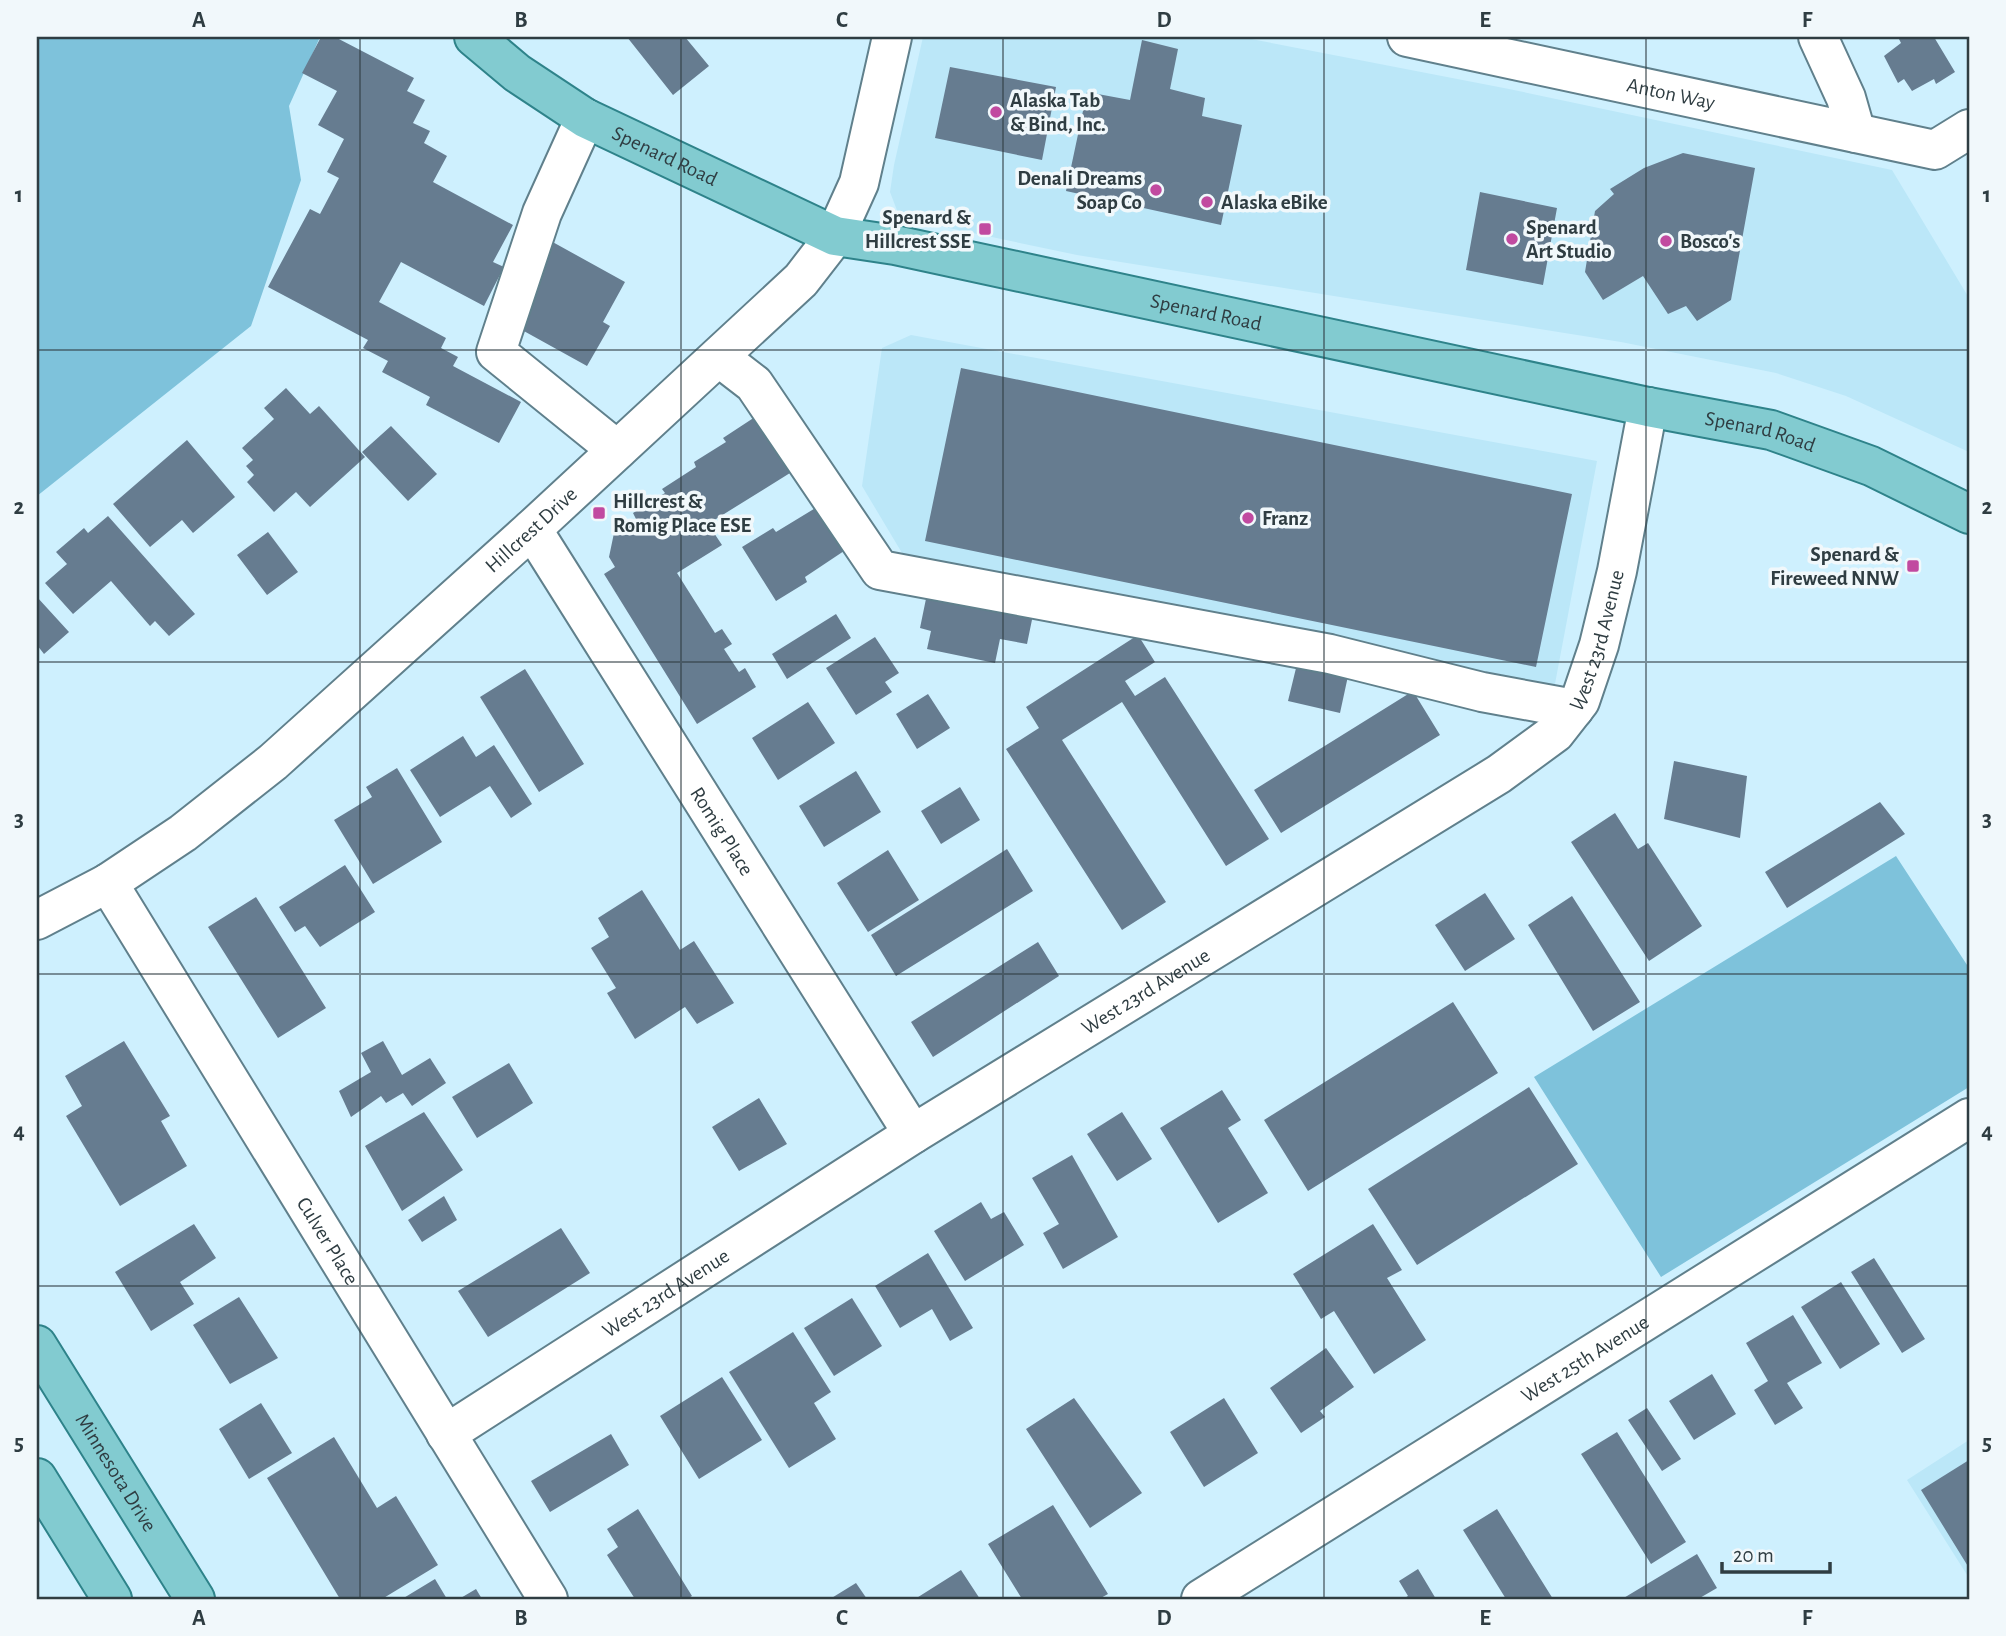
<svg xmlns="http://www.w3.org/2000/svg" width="2006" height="1636" font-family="'Alegreya Sans',sans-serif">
<rect width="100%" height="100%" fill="#cef0fe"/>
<path fill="#bbe7f8" d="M923 37H1241L1509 89 1892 170 1969 298V452L1846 396 1776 373 1621 342 1077 255 911 220 898 213 890 192 894 165Z
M911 335 1597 461 1551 705 908 563 862 486 882 348Z
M1969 1440V1578L1907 1480Z"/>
<path fill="#7ec2db" d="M37 37H320L289 106 301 180 251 326 37 496Z
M1896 856 1969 968V1087L1661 1277 1534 1077Z"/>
<path fill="#667c90" d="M321 37H335L414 78 407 91 425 100 413 123 430 131 424 143 447 156 433 182 513 225 493 262 504 267 484 306 401 262 379 302 446 338 441 348 458 357 453 366 521 402 499 443 426 405 430 397 382 372 388 361 363 348 368 340 268 287 310 209 320 214 339 178 327 172 344 139 318 125 337 91 302 73Z
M627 37H685L709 66 673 95Z
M1898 37H1934L1955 72 1936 84 1934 79 1912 91 1904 79 1898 83 1884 56 1901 43Z
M1142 40 1178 49 1170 89 1205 98 1202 116 1242 125 1221 225 1066 191 1087 92 1130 100Z
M950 67 1056 87 1042 160 935 138Z
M1683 153 1755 168 1731 300 1697 321 1686 306 1668 314 1643 276 1603 300 1585 272 1595 211 1614 194 1610 189 1644 168Z
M1480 192 1557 208 1543 285 1466 270Z
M549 240 625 282 603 322 610 326 587 366 513 325Z
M961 368 1572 494 1536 667 925 541Z
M286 388 310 414 319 406 365 457 310 507 296 492 274 512 247 482 254 475 246 466 253 460 242 448 274 419 264 408Z
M755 417 790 473 708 524 722 545 677 573 715 633 722 629 732 644 724 649 739 672 745 668 756 687 697 724 604 574 615 567 609 557 614 533 636 519 633 513 665 493 662 489 696 467 694 462 726 442 723 438Z
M391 426 437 474 408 501 362 452Z
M187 440 235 497 193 533 182 520 150 547 113 504Z
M827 501 853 545 805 577 807 582 776 601 742 547 773 528 776 532Z
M108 516 195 614 169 636 155 621 150 626 111 581 73 614 45 583 67 564 56 552 84 528 88 533Z
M268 532 298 572 267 595 237 555Z
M928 589 1034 610 1027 644 1000 639 995 663 927 649 931 631 920 628Z
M37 597 69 632 44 654 37 645Z
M836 614 851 638 787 679 772 654Z
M1138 635 1155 662 1125 681 1135 696 1165 677 1269 839 1226 866 1122 702 1062 740 1166 902 1122 930 1006 749 1039 728 1026 707Z
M875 637 899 673 885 682 892 692 856 715 826 668Z
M1297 664 1348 676 1340 713 1288 701Z
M525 669 584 764 539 792 480 697Z
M1413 691 1440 735 1281 833 1254 790Z
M928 694 950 728 917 749 896 714Z
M808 702 835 743 778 780 752 738Z
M463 736 476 757 494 745 532 804 511 818 490 786 440 817 410 770Z
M1674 761 1747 776 1740 838 1664 819Z
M397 768 442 842 373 884 334 820 372 797 366 787Z
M856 771 881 812 824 847 799 806Z
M960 787 980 820 941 844 921 811Z
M1880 802 1905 834 1787 908 1765 872Z
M1615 813 1638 849 1648 843 1702 926 1649 961 1571 842Z
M1007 849 1033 891 896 976 871 935Z
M888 850 919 900 868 932 837 883Z
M345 865 375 912 320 947 305 926 295 932 279 907Z
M642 890 680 950 694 941 734 1003 697 1024 685 1007 635 1039 607 993 616 988 591 948 609 937 598 918Z
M1485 893 1515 939 1465 971 1435 925Z
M1572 896 1640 1002 1593 1031 1528 925Z
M256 897 326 1008 278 1038 208 927Z
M1038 942 1059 976 933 1057 911 1022Z
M1453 1002 1498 1073 1308 1191 1264 1120Z
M124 1041 170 1116 161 1121 187 1166 120 1206 66 1116 82 1106 65 1076Z
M383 1041 402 1075 430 1058 446 1083 412 1106 403 1093 386 1103 381 1096 351 1117 339 1091 371 1072 361 1053Z
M509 1063 533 1103 477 1138 452 1097Z
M1529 1087 1578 1164 1417 1265 1368 1189Z
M1222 1090 1241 1120 1228 1128 1268 1193 1218 1223 1160 1128Z
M759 1098 787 1144 739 1171 712 1127Z
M424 1112 463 1170 402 1211 365 1146Z
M1122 1112 1152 1159 1117 1181 1087 1134Z
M1072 1155 1118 1237 1063 1269 1043 1233 1059 1224 1032 1178Z
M444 1196 457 1220 422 1242 408 1220Z
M981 1202 991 1219 1004 1212 1024 1245 965 1281 934 1231Z
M194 1224 216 1258 180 1282 194 1304 151 1331 115 1272Z
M1373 1224 1402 1270 1387 1278 1426 1340 1374 1374 1334 1311 1321 1319 1293 1274Z
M561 1228 590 1273 488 1337 458 1291Z
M928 1253 973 1328 950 1341 932 1309 900 1328 875 1286Z
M1874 1258 1925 1339 1902 1353 1851 1272Z
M1841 1282 1880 1344 1840 1369 1801 1307Z
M239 1297 278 1358 230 1384 193 1325Z
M852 1298 882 1346 834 1376 804 1328Z
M1793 1315 1822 1363 1787 1383 1803 1408 1775 1425 1754 1390 1768 1381 1746 1343Z
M793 1332 831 1392 814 1403 836 1439 789 1468 729 1372Z
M1326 1348 1354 1387 1320 1411 1325 1417 1301 1433 1270 1388Z
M1712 1374 1736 1414 1694 1440 1669 1401Z
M722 1377 762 1440 699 1479 660 1416Z
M1074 1398 1142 1493 1090 1528 1026 1429Z
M1224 1398 1258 1453 1204 1487 1170 1432Z
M261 1403 292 1453 249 1479 219 1429Z
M1647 1408 1681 1459 1662 1471 1628 1420Z
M1617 1432 1686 1542 1651 1564 1581 1454Z
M611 1434 629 1465 550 1512 531 1481Z
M334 1437 377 1508 396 1496 438 1565 382 1599H340L267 1478Z
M1969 1460V1568L1921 1490Z
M1053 1505 1108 1594 1099 1599H1022L988 1544Z
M638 1509 692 1596 687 1599H635L607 1555 618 1547 607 1529Z
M1497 1509 1553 1599H1506L1463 1530Z
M1697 1554 1717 1588 1698 1599H1622Z
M1418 1569 1436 1599H1403L1408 1596 1399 1581Z
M961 1570 980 1599H915Z
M435 1579 447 1599H402Z
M856 1583 867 1599H830Z
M476 1589 482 1599H459Z"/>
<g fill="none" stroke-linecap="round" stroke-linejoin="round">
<defs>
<g id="minor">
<path id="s1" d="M1407 37 1935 150 1969 129"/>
<path d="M1818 37 1846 98 1856 133"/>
<path d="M585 118 542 213 496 352 617 450"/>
<path d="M719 357 754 384 880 570 1330 654 1482 692 1574 709"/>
<path id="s2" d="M532 529 913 1134"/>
<path id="s3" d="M108 883 548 1599"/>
<path id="s4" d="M37 920 108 883 183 833 273 762 532 529 801 280 835 236 859 183 892 37"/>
<path id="s5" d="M446 1434 913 1134 1499 774 1555 733 1580 701 1599 645 1617 571 1648 407"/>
<path id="s6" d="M1201 1599 1969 1118"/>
</g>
<g id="major">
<path id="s7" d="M474 37 517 73 585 118 835 236 895 245 1648 407 1771 430 1871 466 1969 514"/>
<path id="s8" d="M37 1345 195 1599"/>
<path d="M37 1478 112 1599"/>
</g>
</defs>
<use href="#minor" stroke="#60808c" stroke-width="42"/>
<use href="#major" stroke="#2e838a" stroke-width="42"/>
<use href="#minor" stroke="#fff" stroke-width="38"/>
<use href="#major" stroke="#82cbd0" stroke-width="38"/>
</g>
<path fill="none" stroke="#2f3d42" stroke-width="2" stroke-opacity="0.55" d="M360 37V1599M681 37V1599M1003 37V1599M1324 37V1599M1646 37V1599M37 350H1969M37 662H1969M37 974H1969M37 1286H1969"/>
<g fill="#c14aa0" stroke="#f1f8fb" stroke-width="2.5">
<circle cx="996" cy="112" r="7"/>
<circle cx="1156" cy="190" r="7"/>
<circle cx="1207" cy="202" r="7"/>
<rect x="978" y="222" width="14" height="14" rx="3.5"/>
<circle cx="1512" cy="239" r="7"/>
<circle cx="1666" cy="241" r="7"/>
<rect x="592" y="506" width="14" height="14" rx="3.5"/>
<circle cx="1248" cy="518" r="7"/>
<rect x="1906" y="559" width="14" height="14" rx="3.5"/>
</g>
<g text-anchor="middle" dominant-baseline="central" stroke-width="7" stroke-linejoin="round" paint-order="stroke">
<g font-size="21" fill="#2f3d42" stroke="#f1f8fb">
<text stroke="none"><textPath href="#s1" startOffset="270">Anton Way</textPath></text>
<text stroke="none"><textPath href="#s7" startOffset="226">Spenard Road</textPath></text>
<text stroke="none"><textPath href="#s7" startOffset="793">Spenard Road</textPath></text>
<text stroke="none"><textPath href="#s7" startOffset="1360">Spenard Road</textPath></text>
<text stroke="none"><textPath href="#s4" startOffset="632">Hillcrest Drive</textPath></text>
<text stroke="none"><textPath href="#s5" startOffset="1416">West 23rd Avenue</textPath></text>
<text stroke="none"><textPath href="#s2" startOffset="357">Romig Place</textPath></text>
<text stroke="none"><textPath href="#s5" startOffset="828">West 23rd Avenue</textPath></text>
<text stroke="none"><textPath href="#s3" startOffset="420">Culver Place</textPath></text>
<text stroke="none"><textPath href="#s5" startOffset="261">West 23rd Avenue</textPath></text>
<text stroke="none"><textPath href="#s6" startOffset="453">West 25th Avenue</textPath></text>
<text stroke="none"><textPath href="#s8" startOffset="150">Minnesota Drive</textPath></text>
</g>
<g font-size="21" font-weight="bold" fill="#2f3d42" stroke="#f1f8fb" text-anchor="start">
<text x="1010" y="100">Alaska Tab<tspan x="1010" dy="24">&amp; Bind, Inc.</tspan></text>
<text x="1142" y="178" text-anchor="end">Denali Dreams<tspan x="1142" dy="24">Soap Co</tspan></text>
<text x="1221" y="202">Alaska eBike</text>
<text x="971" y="217" text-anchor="end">Spenard &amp;<tspan x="971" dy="24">Hillcrest SSE</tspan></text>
<text x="1526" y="227">Spenard<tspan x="1526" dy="24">Art Studio</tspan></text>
<text x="1680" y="241">Bosco's</text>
<text x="613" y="501">Hillcrest &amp;<tspan x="613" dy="24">Romig Place ESE</tspan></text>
<text x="1262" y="518">Franz</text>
<text x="1899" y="554" text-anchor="end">Spenard &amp;<tspan x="1899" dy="24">Fireweed NNW</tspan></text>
</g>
</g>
<rect width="2006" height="1636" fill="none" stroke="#f1f8fb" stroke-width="77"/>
<path d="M1722 1562v10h108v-10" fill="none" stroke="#2f3d42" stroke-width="3.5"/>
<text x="1733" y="1562" font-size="21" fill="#2f3d42" stroke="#f1f8fb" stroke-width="5" paint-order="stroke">20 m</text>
<rect x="38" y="38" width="1930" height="1560" fill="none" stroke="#2f3d42" stroke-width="2.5"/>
<g font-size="23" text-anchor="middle" font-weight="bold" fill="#2f3d42">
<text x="199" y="27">A</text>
<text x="521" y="27">B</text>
<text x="842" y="27">C</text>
<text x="1164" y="27">D</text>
<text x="1485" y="27">E</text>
<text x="1807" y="27">F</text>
<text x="19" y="202">1</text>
<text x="1987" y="202">1</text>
<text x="19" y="514">2</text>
<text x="1987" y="514">2</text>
<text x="19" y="826">3</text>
<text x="1987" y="826">3</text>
<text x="19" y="1138">4</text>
<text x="1987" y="1138">4</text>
<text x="19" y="1450">5</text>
<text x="1987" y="1450">5</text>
<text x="199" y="1625">A</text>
<text x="521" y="1625">B</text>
<text x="842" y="1625">C</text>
<text x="1164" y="1625">D</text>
<text x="1485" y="1625">E</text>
<text x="1807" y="1625">F</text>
</g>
</svg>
